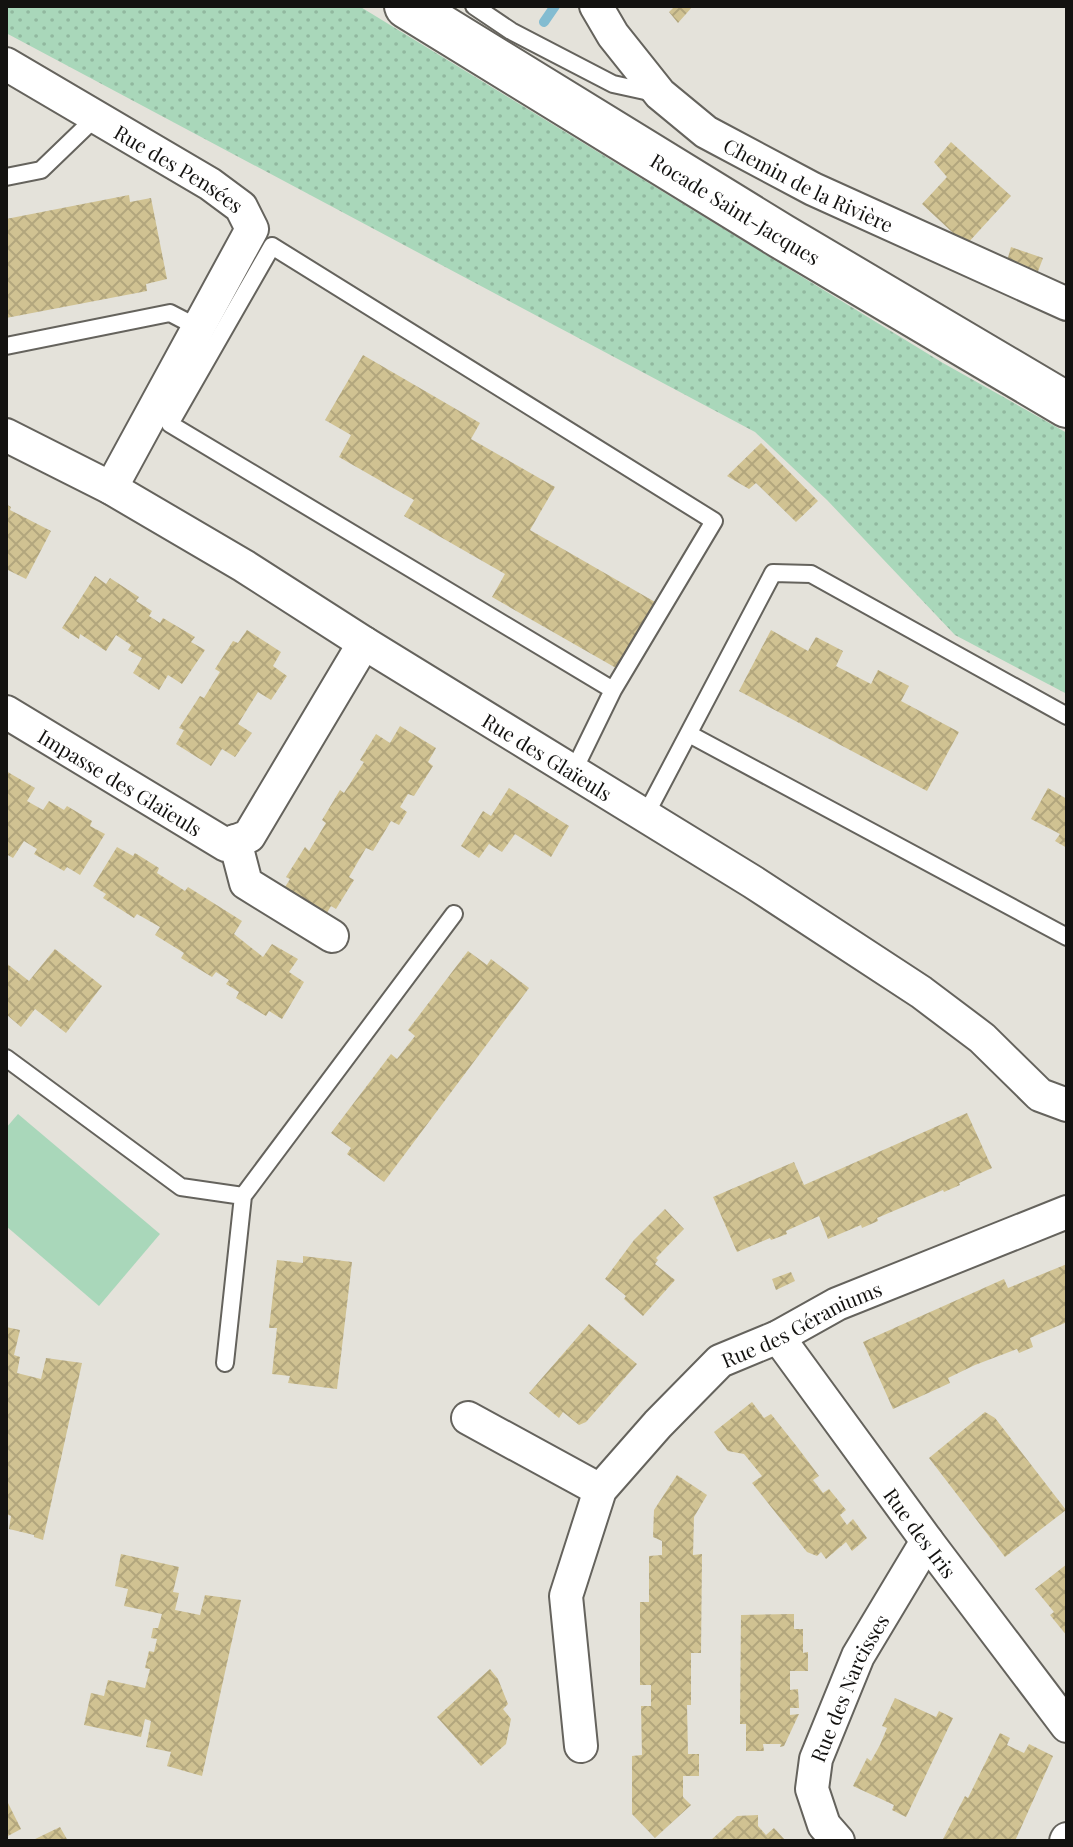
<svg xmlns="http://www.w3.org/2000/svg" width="1073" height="1847" font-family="'Playfair Display',serif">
<defs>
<pattern id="grass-dots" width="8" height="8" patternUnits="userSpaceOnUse" patternTransform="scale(2)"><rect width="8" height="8" fill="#a9d7ba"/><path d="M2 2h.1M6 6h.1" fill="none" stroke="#91b89f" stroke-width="1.8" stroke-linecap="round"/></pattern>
<pattern id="building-cross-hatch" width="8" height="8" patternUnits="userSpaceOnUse" patternTransform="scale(2)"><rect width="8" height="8" fill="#d0c292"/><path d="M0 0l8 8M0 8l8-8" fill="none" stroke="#b2a67d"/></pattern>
</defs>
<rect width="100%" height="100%" fill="#e4e2da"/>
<path fill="url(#grass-dots)" d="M6 6H359L943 363 1067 433V694L955 635 827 500 755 432 6 33Z"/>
<path fill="#a9d7ba" d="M18 1114 160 1234 99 1306 6 1226V1128Z"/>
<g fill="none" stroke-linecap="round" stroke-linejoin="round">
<path stroke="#83bcd1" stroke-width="10" d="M544 22 555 6"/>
</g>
<path fill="url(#building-cross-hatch)" d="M675 6H693L678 23 669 12Z
M951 142 1011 196 966 245 922 204 947 177 934 162Z
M129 195 130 202 151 198 167 279 146 284 147 291 6 318V219Z
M1011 247 1043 258 1037 274 1007 261Z
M363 355 480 423 471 439 555 487 530 530 655 602 616 668 492 597 505 574 404 516 414 500 339 457 351 435 325 420Z
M761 443 818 501 796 522 756 483 749 489 727 476Z
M6 504 11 507 10 510 51 531 26 579 6 569Z
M95 576 106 584 110 578 139 597 136 601 152 611 149 616 160 623 163 618 195 637 191 642 205 650 182 684 168 675 159 690 133 673 142 658 128 650 131 645 116 635 106 651 80 634 79 639 62 628Z
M247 630 281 652 273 666 287 676 271 700 258 692 238 724 252 733 235 757 222 749 211 766 176 744 184 730 179 728 200 696 204 698 220 672 215 669 233 641 238 643Z
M771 630 808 651 816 637 843 651 836 666 871 684 878 670 909 686 901 701 959 732 927 791 739 691Z
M400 726 436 748 428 762 433 766 414 796 408 794 400 807 407 812 399 825 391 821 373 851 366 848 349 877 354 880 336 909 331 906 324 918 282 892 290 879 286 877 305 847 309 851 326 823 322 820 340 790 344 793 364 762 360 760 376 734 390 743Z
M6 771 35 788 27 801 43 810 49 801 64 810 67 806 92 821 90 826 105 834 80 875 67 867 64 871 34 854 37 849 24 841 13 858 6 854Z
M509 788 569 826 551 857 515 834 502 852 489 844 479 858 461 846 483 811 491 816Z
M1048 788 1067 799V848L1055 841 1060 834 1031 819Z
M117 847 133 856 135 853 159 868 157 873 182 889 185 891 188 887 242 921 234 934 263 957 272 944 298 959 289 972 304 982 282 1019 269 1011 266 1016 236 998 239 992 226 984 229 980 216 972 212 977 181 958 184 953 155 935 160 927 137 914 134 918 103 898 106 894 93 886Z
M55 949 102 986 66 1033 35 1009 21 1027 6 1014V963L29 981Z
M468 951 487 965 491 959 529 988 384 1182 347 1154 351 1148 331 1133 391 1054 397 1059 415 1036 408 1030Z
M967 1113 992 1168 959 1183 960 1185 944 1192 943 1190 877 1218 878 1221 862 1228 861 1225 828 1239 819 1216 786 1231 787 1234 771 1240 770 1238 737 1252 713 1197 794 1162 804 1185Z
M665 1209 684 1229 656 1258 658 1260 655 1264 675 1280 643 1316 624 1299 626 1296 605 1279 634 1240Z
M303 1256 352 1262 337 1389 288 1383 290 1376 272 1374 277 1328H269L277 1260 303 1263Z
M1067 1264V1322L1030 1338 1033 1347 1019 1353 1017 1349 975 1365 948 1378 950 1383 893 1409 863 1342 1004 1279 1008 1288Z
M791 1272 795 1281 776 1290 772 1279Z
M589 1324 637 1364 586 1422 579 1425 563 1412 559 1418 529 1393Z
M6 1327 20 1330 14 1355 20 1357 17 1373 41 1379 46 1358 82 1363 43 1540 34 1537V1535L9 1529 11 1516 6 1514Z
M752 1402 764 1418 771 1414 798 1448 819 1476 813 1480 823 1493 829 1489 846 1510 840 1515 847 1525 853 1519 867 1538 852 1551 846 1542 826 1559 821 1552 817 1556 807 1552 752 1483 762 1476 744 1454 728 1451 714 1432Z
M985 1412 995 1418 1066 1510 1005 1557 929 1458Z
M677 1475 707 1495 694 1517 693 1555 702 1554 701 1653H691V1705H687L688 1754H699V1776H683V1797L691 1805 655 1838 632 1814V1756L642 1755 641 1706H651V1685H640V1602H649V1556L662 1555V1541L653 1537 654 1510Z
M121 1554 179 1567 173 1592 179 1593 175 1610 200 1615 205 1595 241 1600 202 1776 167 1766 171 1752 146 1747 151 1721 145 1719 141 1737 84 1725 91 1693 104 1696 108 1680 145 1688 150 1669 145 1668 149 1651 154 1652 157 1639 151 1638 153 1628H158L162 1614 124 1606 128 1589 115 1586Z
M1067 1564V1636L1050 1615 1054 1612 1035 1589Z
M794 1614V1629H803V1653L808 1652V1671H790V1690L798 1689 799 1708H790V1715L799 1714 784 1746 780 1747 781 1744H763L764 1751H746V1724H740L741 1615Z
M490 1669 498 1679 508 1704 503 1709 511 1719 506 1744 481 1766 437 1717Z
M895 1698 936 1717 939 1711 953 1718 906 1817 892 1810 894 1805 853 1786 867 1758 871 1761 880 1745 887 1728 882 1726Z
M1000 1733 1010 1738 1007 1745 1024 1753 1029 1744 1053 1756 1015 1841H942L965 1796 968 1798Z
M6 1799 21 1829 6 1837Z
M758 1815V1826L766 1835 774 1828 786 1841H710L737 1816Z
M60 1827 68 1841H31Z"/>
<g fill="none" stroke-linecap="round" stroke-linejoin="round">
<defs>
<path id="lane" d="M474 6 511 31 613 84 654 93
M6 177 41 170 96 117
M6 346 170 313 199 328
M689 734 1067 937
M573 772 613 690 170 424 272 246 714 521 613 690
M645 816 773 573 811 574 1067 716
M6 1058 181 1187 243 1196 454 914
M225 1363 243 1196"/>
<g id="street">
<path id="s1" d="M596 6 613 35 660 94 706 132 813 189 1067 304"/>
<path id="s2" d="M6 64 210 184 241 207 252 229 111 488"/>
<path id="s3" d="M6 435 111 488 244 566 364 643 753 882 921 992 982 1038 1040 1095 1067 1105"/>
<path id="s4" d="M6 712 226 845 249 836 364 643"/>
<path d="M235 841 246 883 332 936"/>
<path id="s5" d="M778 1337 927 1541 1067 1726"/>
<path d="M468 1418 600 1490"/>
<path id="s6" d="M581 1746 566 1596 600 1490 658 1424 720 1361 778 1337 837 1304 1067 1212"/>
<path id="s7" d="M838 1841 824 1825 812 1789 816 1759 858 1656 927 1541"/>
<path d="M1066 1841 1067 1839"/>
</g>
<g id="secondary">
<path id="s8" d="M407 6 781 236 1067 405"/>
</g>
</defs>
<use href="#lane" stroke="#65635d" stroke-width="20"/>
<use href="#street" stroke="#65635d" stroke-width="36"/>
<use href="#secondary" stroke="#65635d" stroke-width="48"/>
<use href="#lane" stroke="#fff" stroke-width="16"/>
<use href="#street" stroke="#fff" stroke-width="32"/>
<use href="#secondary" stroke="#fff" stroke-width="44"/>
</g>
<g text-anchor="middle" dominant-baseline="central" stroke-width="6" stroke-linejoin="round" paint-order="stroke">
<g font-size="20" fill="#131210" stroke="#fff">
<text stroke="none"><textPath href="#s2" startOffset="202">Rue des Pensées</textPath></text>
<text stroke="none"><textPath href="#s1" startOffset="284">Chemin de la Rivière</textPath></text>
<text stroke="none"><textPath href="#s8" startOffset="386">Rocade Saint-Jacques</textPath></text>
<text stroke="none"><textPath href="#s3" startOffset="630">Rue des Glaïeuls</textPath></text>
<text stroke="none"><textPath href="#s4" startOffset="134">Impasse des Glaïeuls</textPath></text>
<text stroke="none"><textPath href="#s6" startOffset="528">Rue des Géraniums</textPath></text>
<text stroke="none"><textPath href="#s5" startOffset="242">Rue des Iris</textPath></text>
<text stroke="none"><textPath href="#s7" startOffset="168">Rue des Narcisses</textPath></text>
</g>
</g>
<rect width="1073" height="1847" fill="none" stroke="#131210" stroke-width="16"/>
</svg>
